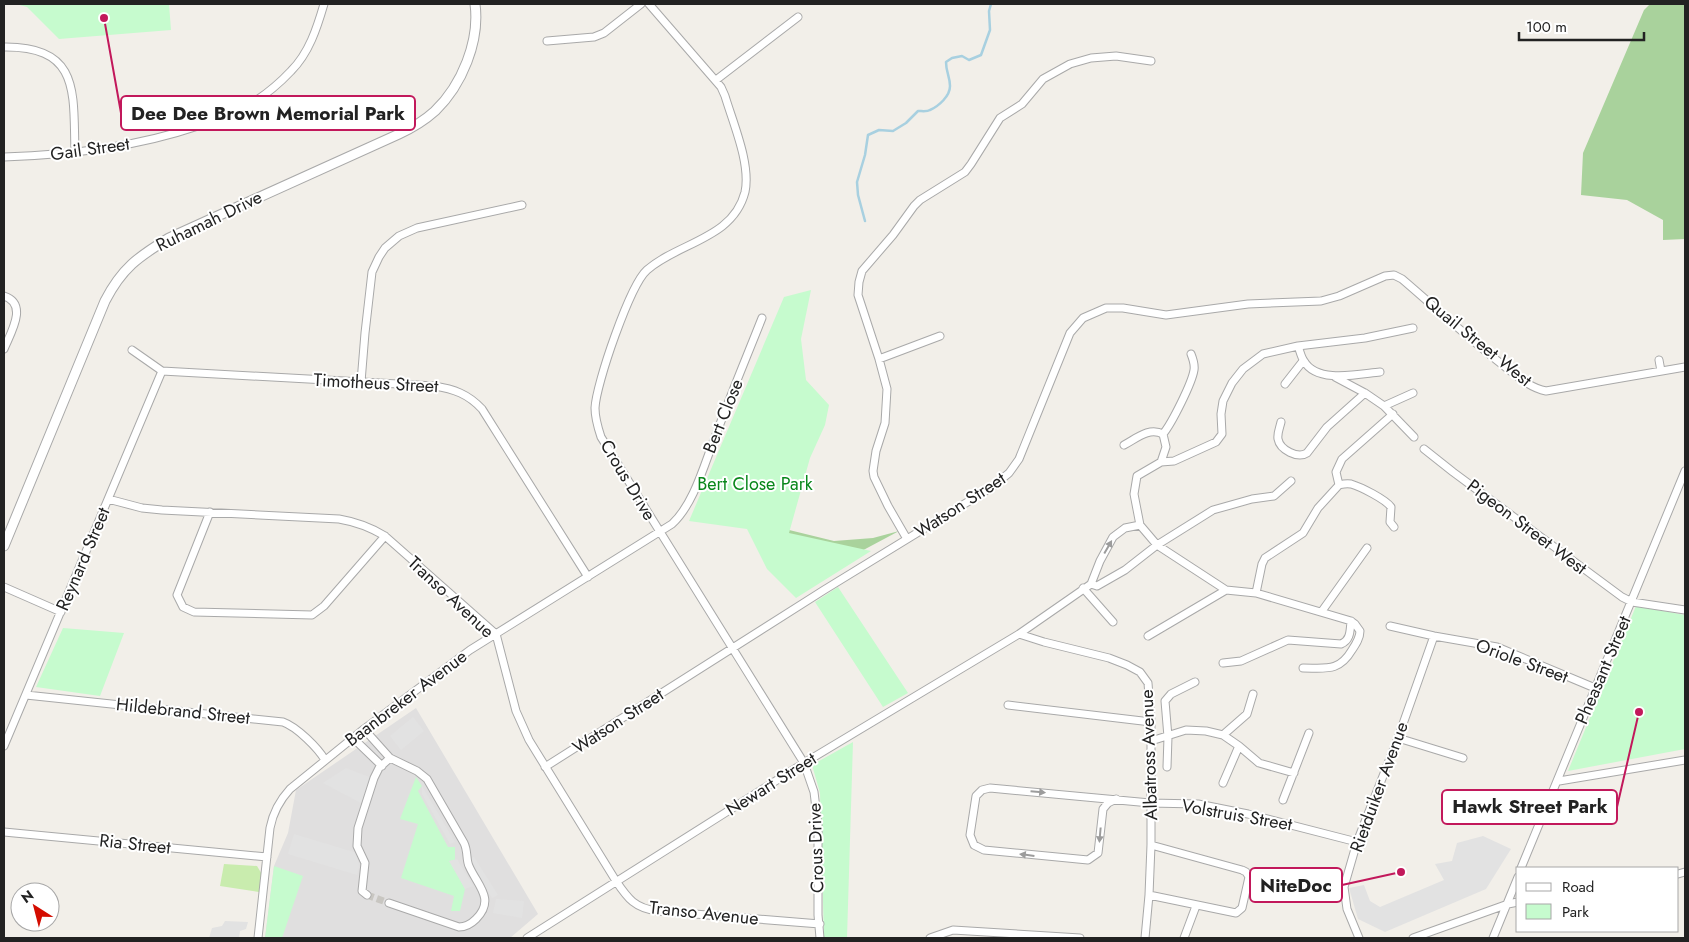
<svg xmlns="http://www.w3.org/2000/svg" width="1689" height="942" font-family="Jost,sans-serif">
<rect width="100%" height="100%" fill="#f2efe9"/>
<path fill="#e0dfdf" d="M416 708 538 914 510 938H265L274 866 288 833 296 790Z"/>
<path fill="#c9ecae" d="M224 864 257 866 263 876 259 892 220 886Z"/>
<path fill="#a9d29c" d="M1650 4H1685V239L1663 240V220L1627 200 1581 195 1583 153 1644 10Z
M781 528 834 541 873 538 899 531 811 578Z"/>
<path fill="#c6fbce" d="M16 4H169L171 30 59 39 27 7Z
M811 290 801 339 806 380 829 405 825 425 810 458 789 533 871 551 796 598 767 569 747 529 689 521 784 297Z
M838 587 908 693 883 707 815 602Z
M1636 606 1685 615V749L1568 771Z
M63 628 124 633 100 696 36 687Z
M853 742 847 938H824L820 793 812 765Z
M416 777 422 786 418 791 448 847H455V860L450 861 465 889 460 911H451L454 896 401 878 418 824 400 819Z
M274 866 303 876 282 938H265Z"/>
<path fill="#e2e2e2" d="M413 717 424 731 401 750 390 736Z
M346 768 372 778 361 803 323 783Z
M422 786 455 842 450 844 422 794Z
M294 834 357 853 359 867 357 875 288 854Z
M1483 836 1511 849 1486 889 1385 932 1358 919 1349 888 1364 885 1370 901 1380 907 1444 880 1435 864 1452 861 1457 843Z
M474 857 498 895 492 898 468 860Z
M457 859 473 886 465 889 449 861Z
M496 899 524 901 522 918 493 913Z
M225 921 248 922 246 929 240 931 239 938H209L212 928 222 926Z"/>
<g fill="none" stroke-linecap="round" stroke-linejoin="round">
<path stroke="#a8d0e0" stroke-width="2.5" d="M865 221 858 195 857 182 865 155 868 135 879 130 893 131 906 123 918 111C922 111 927 112 930 110 939 106 950 96 950 86 950 77 946 72 946 62L952 58 962 56 969 60 981 55 990 30 989 11 991 4"/>
<path stroke="#c8c6c1" stroke-width="7" stroke-dasharray="7 3.5" stroke-linecap="butt" d="M367 895 389 903"/>
<defs>
<path id="minor" d="M649 4 721 87 725 96C733 123 751 164 745 192 733 239 679 242 647 270 630 285 596 384 595 408 595 418 598 428 601 437L804 763 814 792 818 825V915L820 938
M547 41 594 37 604 33 641 4
M4 47C81 46 73 94 75 152
M716 80 798 17
M4 157C69 155 136 147 198 126 211 122 224 118 237 112 256 102 276 87 291 71 309 53 317 28 324 4
M4 296C29 304 10 334 4 349
M1298 346C1300 351 1301 357 1304 361 1317 384 1359 374 1380 372
M132 350 162 371 434 386C454 389 468 394 482 409L588 577
M879 359 940 336
M1659 360 1661 371
M1335 377 1365 393 1384 406 1414 437
M361 382 365 333 372 272 379 257 385 248 399 236 417 228 522 205
M1285 384 1303 361
M1384 406 1413 393
M1281 422C1280 427 1277 433 1278 439 1280 450 1298 459 1307 453L1327 427 1365 393
M1163 434C1172 423 1192 383 1194 370 1195 364 1193 359 1191 354
M1124 445C1137 438 1149 427 1163 434L1166 447 1161 462
M1424 449 1453 472 1622 597 1632 602 1685 610
M1339 485C1343 484 1346 483 1351 484 1361 487 1385 499 1391 507L1390 522 1394 527
M108 499 142 508 162 510 339 519C357 522 370 527 385 536L496 634 516 711 529 740 616 881C628 899 635 908 657 911L820 924
M210 512 177 595 183 607 194 612 312 615 324 606 385 536
M907 539 888 506 874 477 873 471 876 451 885 423 887 389 879 359 858 295 859 282 862 271 893 235 914 206 920 200 965 172 971 164 1000 118 1022 104 1043 79 1070 64 1091 58 1116 56 1151 61
M1091 584 1097 586 1125 570 1157 545 1213 510 1252 499 1274 496 1291 481
M4 587 61 612
M1083 588 1113 622
M1256 593 1226 590 1157 545 1140 525 1134 494 1137 476 1161 462 1174 461 1216 442 1222 434 1221 414 1223 401 1232 383 1243 369 1263 354 1298 346 1365 338 1413 328
M1322 611 1367 548
M1390 626 1434 636 1497 647 1595 688
M1019 634 1044 642 1109 658 1127 665 1140 672 1148 683 1151 722V845L1149 895 1145 938
M1148 636 1226 590
M1223 663 1241 661 1288 640 1341 644C1351 640 1350 630 1351 621
M1303 668C1326 668 1339 672 1352 650 1356 644 1360 638 1360 631L1355 624 1351 621 1256 593 1262 564 1265 558 1303 533 1318 508 1339 485 1336 472 1342 459 1393 414
M26 695 283 722C297 727 318 748 325 760
M1008 705 1151 722
M364 729 390 758
M1223 735 1247 714 1253 694
M353 738 382 766
M1398 738 1463 758
M1151 741 1186 730 1206 731 1223 735 1239 746 1259 763 1294 773
M4 746 162 371
M545 767 824 590 992 487 1009 473 1019 459 1070 333 1083 318 1106 308H1123L1166 315 1248 304 1321 301 1339 296 1385 276 1394 275 1402 279C1436 308 1469 339 1504 366 1517 376 1530 388 1546 391L1685 367
M1167 767 1168 737 1165 701 1171 694 1195 682
M1559 781 1685 760
M1223 783 1239 746
M1116 799 1108 803 1103 809 1098 853 1088 860 984 850 974 845 970 835 976 796 982 790 990 788 1150 803 1198 804 1248 814 1357 842
M1283 800 1309 733
M4 832 267 857
M1521 868 1685 471
M1678 874 1685 872
M367 895 362 891 365 863 357 846 358 828 374 778 379 768 390 758 417 771 427 779 464 843C468 851 466 860 469 866 477 885 496 899 476 919 471 924 466 927 459 927L389 903
M1149 895 1236 913 1242 908 1249 877 1246 872 1242 870 1151 845
M258 938 270 828C273 812 279 801 290 789L364 729 470 650 672 524C695 503 705 461 717 432 731 394 747 356 762 318
M527 938 804 763 1019 634 1091 584 1100 561 1113 537 1125 528 1140 525
M930 938 953 930 1080 938
M1184 938 1196 906
M1359 938 1347 909 1344 887 1357 842 1398 738 1434 636
M1413 938 1508 904 1518 902
M1493 938 1518 877"/>
<path id="tertiary" d="M4 546 105 301C122 268 138 257 169 238L399 134C412 128 425 120 435 111 462 85 480 41 475 4"/>
</defs>
<use href="#minor" stroke="#a9a9a9" stroke-width="9"/>
<use href="#tertiary" stroke="#a9a9a9" stroke-width="11"/>
<use href="#minor" stroke="#fff" stroke-width="7"/>
<use href="#tertiary" stroke="#fff" stroke-width="9"/>
</g>
<defs><path id="oneway-solid" d="M-6-.8H1V-3.2L6.5 0L1 3.2V.8H-6Z" transform="scale(1.25)"/></defs>
<g fill="#9c9c9c">
<use href="#oneway-solid" transform="translate(1108 547) rotate(-60)"/>
<use href="#oneway-solid" transform="translate(1038 792) rotate(5)"/>
<use href="#oneway-solid" transform="translate(1100 835) rotate(95)"/>
<use href="#oneway-solid" transform="translate(1027 855) rotate(-173)"/>
</g>
<g text-anchor="middle" dominant-baseline="central" stroke-width="4" stroke-linejoin="round" paint-order="stroke">
<g font-size="18" fill="#222" stroke="#fff">
<text transform="translate(90 149) rotate(-8)">Gail Street</text>
<text transform="translate(209 221) rotate(-26)">Ruhamah Drive</text>
<text transform="translate(1478 341) rotate(39)">Quail Street West</text>
<text transform="translate(376 383) rotate(3)">Timotheus Street</text>
<text transform="translate(723 416) rotate(-68)">Bert Close</text>
<text transform="translate(628 480) rotate(59)">Crous Drive</text>
<text transform="translate(960 505) rotate(-33)">Watson Street</text>
<text transform="translate(1527 527) rotate(37)">Pigeon Street West</text>
<text transform="translate(83 559) rotate(-67)">Reynard Street</text>
<text transform="translate(451 597) rotate(43)">Transo Avenue</text>
<text transform="translate(1522 661) rotate(20)">Oriole Street</text>
<text transform="translate(1603 670) rotate(-67)">Pheasant Street</text>
<text transform="translate(406 698) rotate(-37)">Baanbreker Avenue</text>
<text transform="translate(183 711) rotate(6)">Hildebrand Street</text>
<text transform="translate(618 721) rotate(-33)">Watson Street</text>
<text transform="translate(1149 755) rotate(-92)">Albatross Avenue</text>
<text transform="translate(771 784) rotate(-32)">Newart Street</text>
<text transform="translate(1379 787) rotate(-70)">Rietduiker Avenue</text>
<text transform="translate(1237 815) rotate(10)">Volstruis Street</text>
<text transform="translate(135 844) rotate(6)">Ria Street</text>
<text transform="translate(816 848) rotate(-92)">Crous Drive</text>
<text transform="translate(704 913) rotate(6)">Transo Avenue</text>
</g>
<g font-size="18" fill="#09871b" stroke="#fff">
<text x="755" y="484">Bert Close Park</text>
</g>
</g>
<path fill="none" stroke="#c2185b" stroke-width="2" d="M104 18L121 113M1639 712L1617 807M1401 872L1342 885"/>
<g fill="#c2185b" stroke="#fff" stroke-width="2">
<circle cx="104" cy="18" r="5"/>
<circle cx="1639" cy="712" r="5"/>
<circle cx="1401" cy="872" r="5"/>
</g>
<g fill="#fff" stroke="#c2185b" stroke-width="2">
<rect x="121" y="96" width="294" height="34" rx="5"/>
<rect x="1442" y="790" width="175" height="34" rx="5"/>
<rect x="1250" y="868" width="92" height="34" rx="5"/>
</g>
<g font-size="19" text-anchor="middle" font-weight="bold" fill="#222">
<text x="268" y="120">Dee Dee Brown Memorial Park</text>
<text x="1530" y="813">Hawk Street Park</text>
<text x="1296" y="892">NiteDoc</text>
</g>
<rect width="1689" height="942" fill="none" stroke="#222222" stroke-width="10"/>
<rect x="1516" y="867" width="162" height="65" fill="#ffffff" stroke="#a7a7a7"/>
<rect x="1526" y="883" width="25" height="8" fill="#ffffff" stroke="#a7a7a7"/>
<text x="1562" y="892" font-size="15" fill="#222222">Road</text>
<rect x="1526" y="904" width="25" height="15" fill="#c6fbce" stroke="#a7a7a7"/>
<text x="1562" y="917" font-size="15" fill="#222222">Park</text>
<g transform="translate(35 907) rotate(324)"><circle r="24" fill="#ffffff" stroke="#a7a7a7"/>
<path d="M0-4L9 19L0 12L-9 19Z" fill="#d40c00"/>
<text y="-8" font-size="14" font-weight="bold" text-anchor="middle" fill="#222222">N</text>
</g>
<path d="M1519 32v8h125v-8" fill="none" stroke="#222222" stroke-width="2.5"/>
<text x="1526" y="32" font-size="15" fill="#222222" stroke="#ffffff" stroke-width="4" paint-order="stroke">100 m</text>
</svg>
